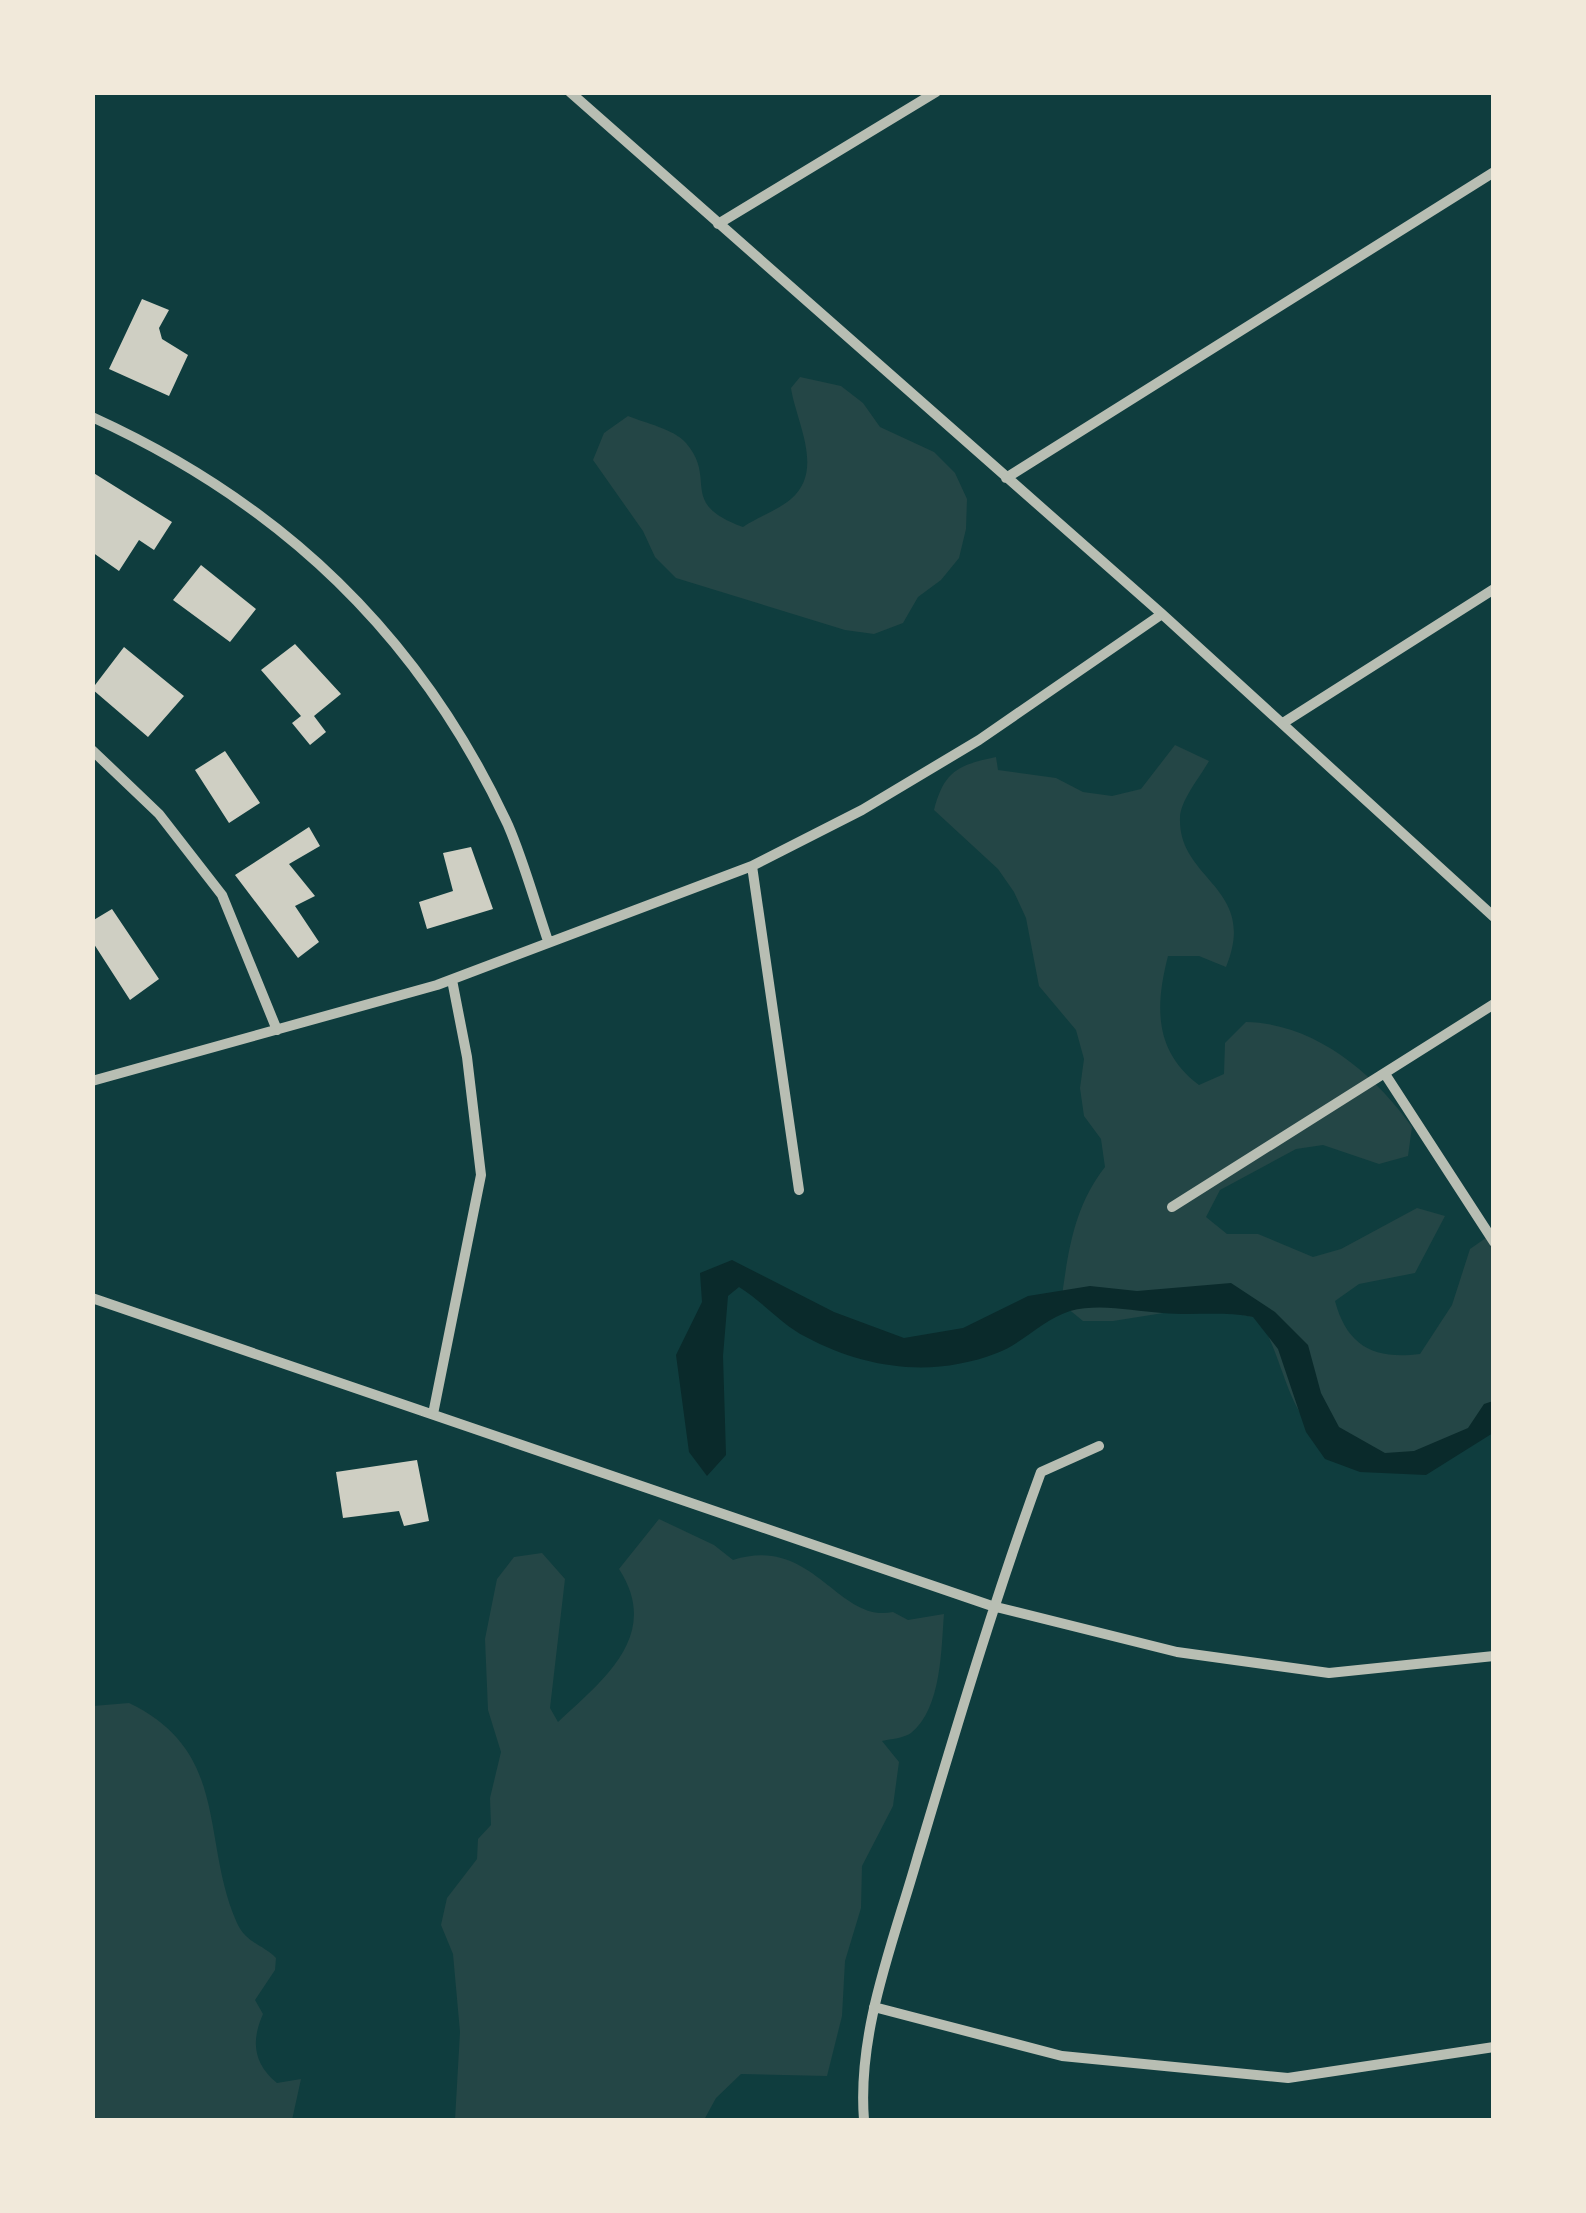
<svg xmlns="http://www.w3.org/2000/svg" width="1586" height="2213" font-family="'DM Sans',sans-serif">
<rect width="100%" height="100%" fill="#0f3d3e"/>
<path fill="#244646" d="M800 377 841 386 863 403 880 427 934 452 955 473 967 499 966 529 959 558 941 580 918 597 903 623 874 634 845 630 676 578 655 557 643 531 593 460 604 433 628 416C645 423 674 429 686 443 718 480 677 503 743 527 758 517 778 510 791 499 825 470 796 422 791 388Z
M1175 745 1209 761C1200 777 1180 801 1180 818 1178 881 1259 887 1226 967L1199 956H1168C1155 1007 1154 1051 1199 1085L1224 1074 1225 1043 1246 1022C1314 1023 1374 1073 1412 1127L1408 1156 1379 1164 1323 1145 1296 1149 1220 1190 1206 1217 1227 1234H1258L1313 1257 1341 1249 1417 1208 1445 1216 1415 1273 1359 1284 1335 1301C1347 1346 1374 1360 1420 1354L1452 1305 1470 1249 1493 1233V1411C1443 1460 1423 1497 1353 1452 1339 1443 1318 1434 1307 1422 1286 1399 1279 1348 1258 1318L1201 1307 1113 1321H1083L1061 1303C1068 1253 1073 1208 1105 1167L1101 1139 1084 1116 1080 1088 1084 1059 1076 1030 1039 986 1026 918 1014 892 998 869 934 810C944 772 957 765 996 757L998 770 1056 778 1083 792 1112 796 1141 789Z
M659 1519 714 1545 733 1560C813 1534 838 1624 893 1612L908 1620 944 1614C941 1649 942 1708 911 1733 904 1738 891 1739 882 1741L899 1762 893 1806 862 1866 861 1908 845 1961 842 2016 827 2076 741 2074 716 2098 704 2120H455L460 2032 453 1954 441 1925 447 1898 477 1859 478 1839 491 1825 490 1798 501 1752 488 1710 485 1639 497 1579 514 1557 542 1553 565 1579 550 1708 558 1722C603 1680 662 1635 619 1569Z
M129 1703C231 1752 200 1839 237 1923 246 1943 262 1944 276 1958L275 1970 255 2000 263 2014C251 2041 253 2063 277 2083L301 2079 292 2120H93V1706Z"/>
<path fill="#0a2a2b" d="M732 1260 834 1312 904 1338 963 1328 1028 1296 1090 1286 1137 1291 1231 1283 1275 1312 1308 1345 1321 1393 1339 1427 1385 1453 1414 1451 1468 1428 1484 1404 1493 1401V1433L1426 1475 1360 1472 1325 1459 1306 1432 1278 1349 1253 1317C1222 1311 1193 1316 1162 1313 1132 1311 1100 1303 1070 1311 1044 1319 1023 1343 997 1353 933 1378 866 1369 806 1337 782 1325 762 1301 739 1287L728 1296 723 1356 726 1455 707 1476 689 1452 676 1355 702 1302 700 1273Z"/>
<path fill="#cfcfc3" d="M142 299 169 310 159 328 162 339 188 355 169 396 109 369Z
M92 472 172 522 154 550 139 540 119 571 92 552Z
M201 565 256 609 230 642 173 600Z
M295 644 341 694 314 716 326 732 310 745 292 723 301 716 261 670Z
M124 647 184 696 148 737 92 689Z
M225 751 260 803 229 823 195 770Z
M309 827 320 846 289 864 315 896 295 906 319 942 298 958 235 875Z
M471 847 493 909 427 929 419 902 453 891 443 853Z
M112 909 159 979 130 1000 92 941V921Z
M417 1460 429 1521 404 1526 399 1511 343 1518 336 1472Z"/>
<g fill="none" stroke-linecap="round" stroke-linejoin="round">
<path stroke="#b8beb3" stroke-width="10" d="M570 92 1162 614 1494 917
M718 224 936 92
M92 417C281 503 420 635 508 825 524 862 535 903 548 941
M1006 478 1494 172
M1283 723 1494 589
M92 750 159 814 222 895 277 1030
M752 866 799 1190
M1385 1074 1494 1242
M92 1081 437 985 752 866 862 810 979 740 1162 614
M1172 1207 1494 1004
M92 1298 992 1606 1177 1652 1329 1673 1494 1656
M433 1414 481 1175 467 1057 452 980
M874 2007 1062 2056 1288 2078 1494 2047
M864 2120C857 2032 893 1943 917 1859 956 1729 994 1600 1041 1472L1099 1446"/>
</g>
<rect width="1586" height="2213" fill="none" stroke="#f1e9da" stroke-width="190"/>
</svg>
